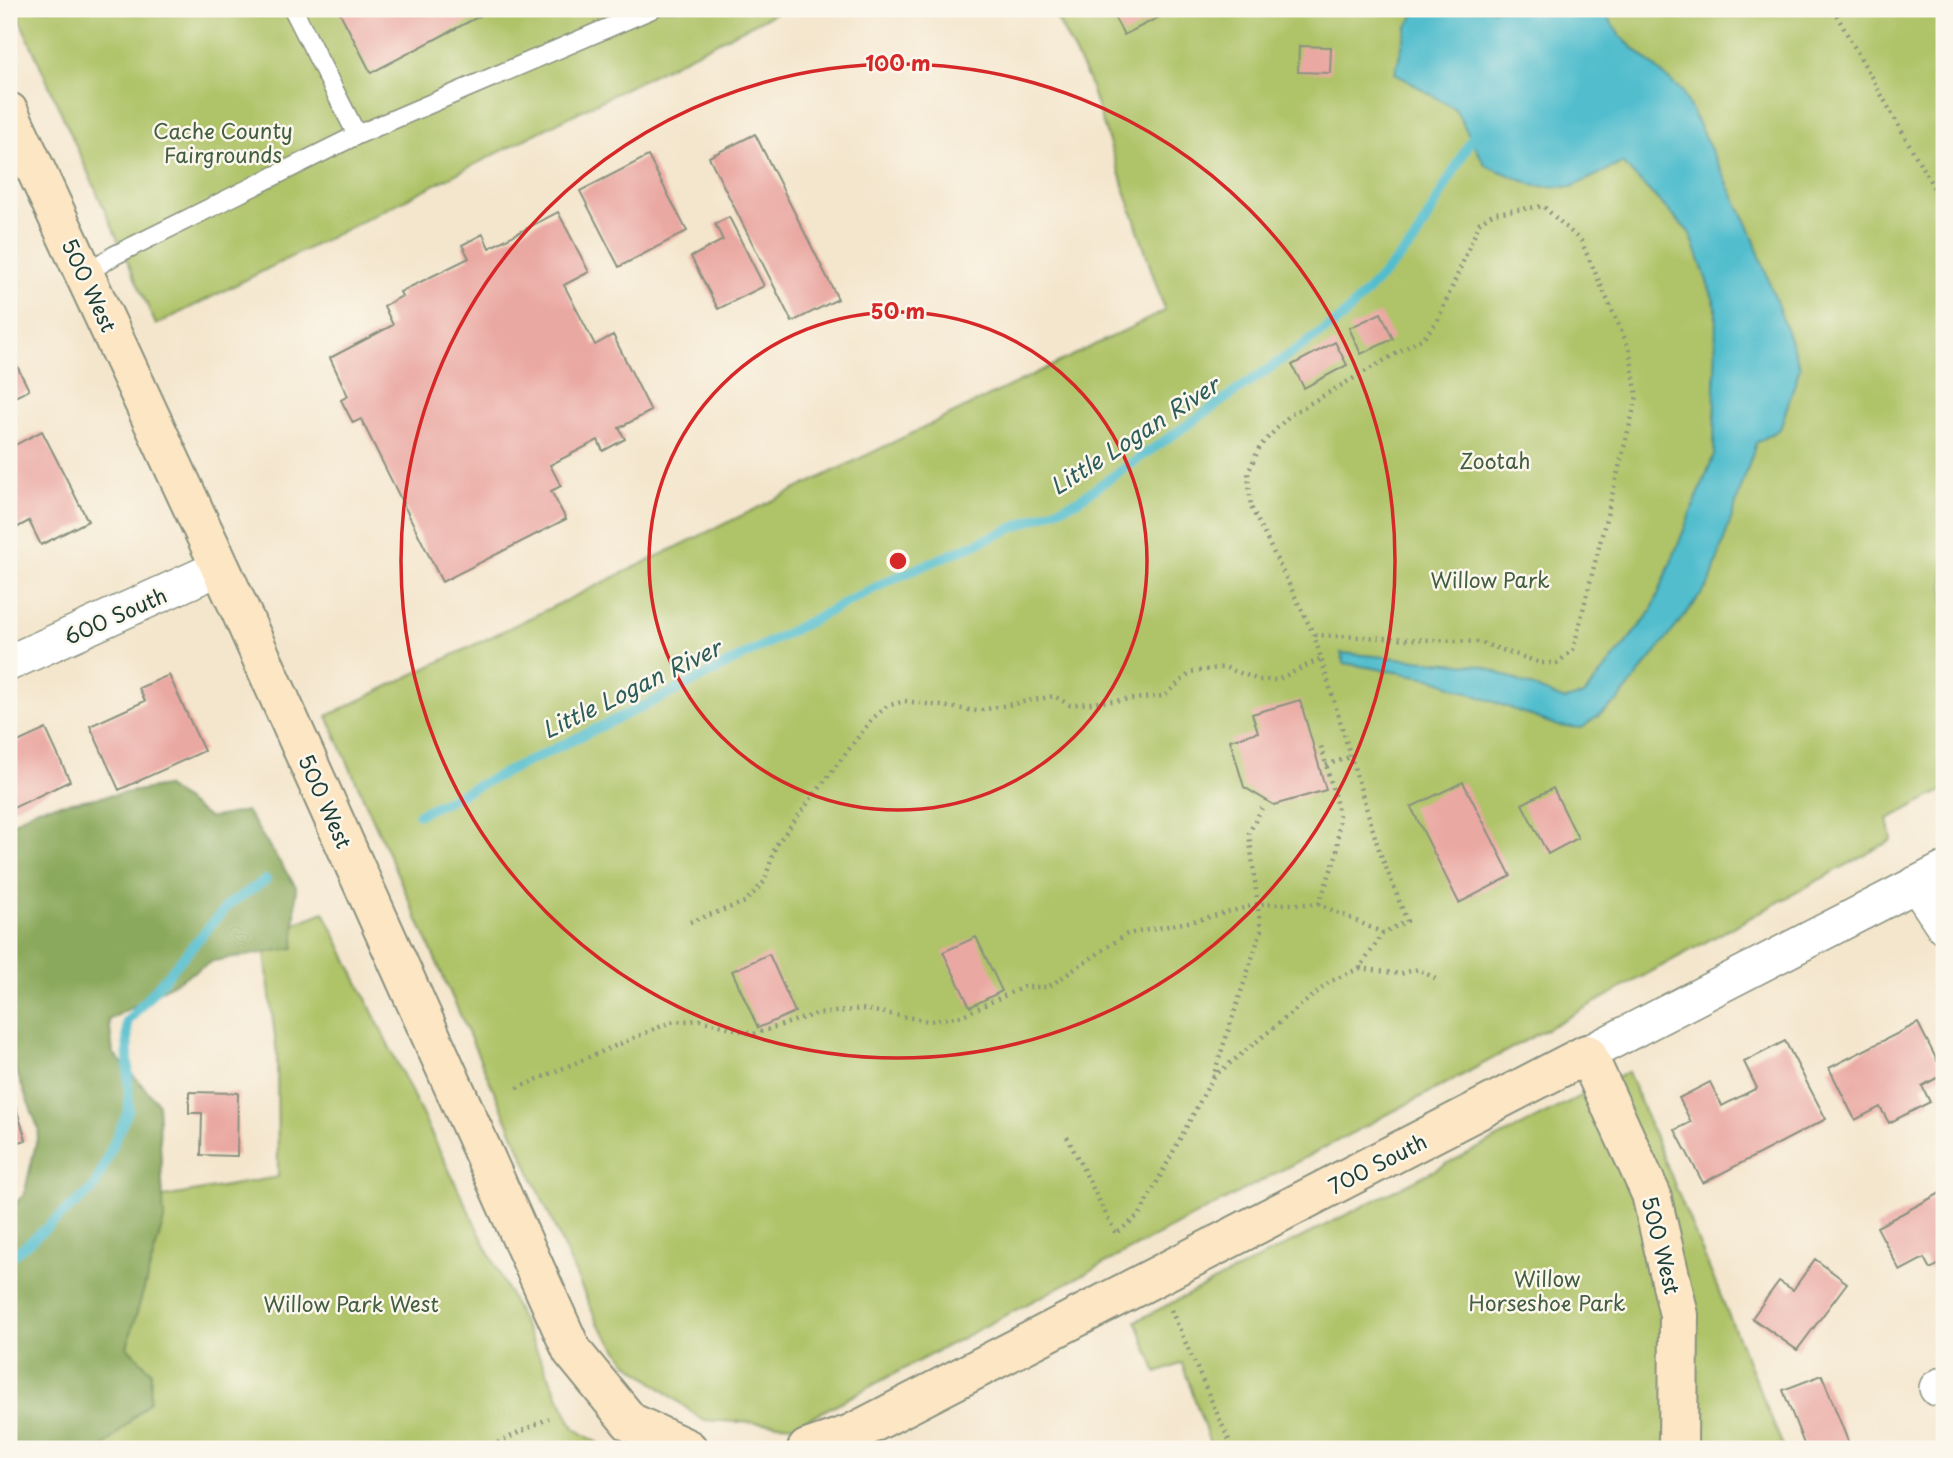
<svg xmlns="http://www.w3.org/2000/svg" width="1953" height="1458" font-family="'Playpen Sans',sans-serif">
<rect width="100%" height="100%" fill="#fbf7ec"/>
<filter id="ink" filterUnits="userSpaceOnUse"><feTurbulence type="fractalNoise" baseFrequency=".0143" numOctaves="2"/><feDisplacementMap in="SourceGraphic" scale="14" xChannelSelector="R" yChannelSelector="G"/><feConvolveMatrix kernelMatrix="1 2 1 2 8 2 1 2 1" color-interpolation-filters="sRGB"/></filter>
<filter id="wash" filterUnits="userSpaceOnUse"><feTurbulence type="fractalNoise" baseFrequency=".00686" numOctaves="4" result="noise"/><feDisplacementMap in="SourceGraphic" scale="28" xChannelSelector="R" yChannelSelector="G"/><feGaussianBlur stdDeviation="1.57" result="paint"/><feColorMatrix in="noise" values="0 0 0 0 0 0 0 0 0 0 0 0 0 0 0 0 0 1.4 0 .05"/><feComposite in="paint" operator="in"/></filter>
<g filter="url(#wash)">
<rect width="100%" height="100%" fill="#f4e6cd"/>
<path fill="#afc367" stroke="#67804e" stroke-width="2" d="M15 9H783L156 325Z
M1052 9H1944V790L1888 819 1892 840 1468 1072 797 1425 702 1420 628 1363 597 1322 327 716 1165 311 1088 79Z
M324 912 574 1428 607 1449H9V1345L135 1202 278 1177 277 1054 263 937Z
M1628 1072 1784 1449H1212L1182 1363 1157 1373 1136 1321Z"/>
<path fill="#8ba95c" stroke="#557348" stroke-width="2" d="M165 786 209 818 246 811 296 887 294 948 213 961 109 1020 113 1053 158 1103 164 1220 127 1347 151 1371 150 1401 102 1449H9V1209L24 1195 39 1130 9 1053V825L37 808Z"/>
<path fill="#51bdcd" stroke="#387d80" stroke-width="2" d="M1418 9H1602L1621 37 1682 91 1750 229 1800 367 1780 429 1756 443 1710 583 1618 701 1582 728 1558 726 1430 678 1344 663 1341 653 1482 666 1565 700 1584 695 1651 612 1714 455 1716 307 1690 233 1622 163 1572 187 1536 186 1485 165 1455 109 1395 73 1407 27Z"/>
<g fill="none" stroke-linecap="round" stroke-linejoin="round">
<path stroke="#51bdcd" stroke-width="10" d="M419 814 681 688 890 580 1077 501 1341 319 1414 242 1476 131
M9 1259 94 1188 129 1109 127 1022 229 904 266 880"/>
</g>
<g id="blocks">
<path fill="#eaa8a2" d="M338 9H493L371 73Z
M1110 9H1175L1124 35Z
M1299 46 1331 47 1330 73 1298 72Z
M755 134 838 299 792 322 709 157Z
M648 156 687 231 619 267 580 191Z
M558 212 589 272 564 285 595 345 613 335 651 411 619 428 625 439 603 451 598 440 550 465 561 486 551 491 566 519 442 582 361 419 353 423 341 400 348 396 330 358 393 325 384 306 402 296 400 292 469 258 462 245 483 234 489 248Z
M729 217 764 286 718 309 691 257 723 240 715 224Z
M1381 313 1393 339 1361 354 1349 328Z
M1335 342 1347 365 1304 388 1292 365Z
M9 350 29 390 9 400Z
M42 431 88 521 41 545 29 521 9 532V448Z
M169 675 204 751 119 790 90 726 145 701 139 688Z
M1300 700 1326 790 1274 805 1244 787 1230 740 1258 732 1252 714Z
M46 729 70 781 9 810V746Z
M1463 782 1511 876 1459 903 1411 807Z
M1553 788 1578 838 1548 854 1522 804Z
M976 937 1002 991 970 1007 943 952Z
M769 954 795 1012 758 1028 732 971Z
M1918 1023 1944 1074 1922 1086 1930 1102 1889 1123 1880 1107 1855 1120 1829 1068Z
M1785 1041 1826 1119 1703 1183 1675 1130 1691 1122 1679 1098 1710 1082 1722 1106 1757 1088 1744 1062Z
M9 1084 26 1140 9 1145Z
M189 1092 238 1093 237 1156 201 1155 202 1113H189Z
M1944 1191V1262L1930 1269 1924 1258 1900 1271 1877 1227Z
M1815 1259 1847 1283 1797 1350 1752 1318 1779 1281 1793 1290Z
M1822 1375 1851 1449H1806L1783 1390Z"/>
</g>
</g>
<g filter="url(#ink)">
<use href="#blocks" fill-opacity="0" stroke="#8a9280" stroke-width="2"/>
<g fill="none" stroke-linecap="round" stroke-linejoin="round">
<defs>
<path id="lane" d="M293 9 357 135
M84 274 115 255 357 135 652 9"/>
<path id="street" d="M9 663 221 567
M1916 884 1944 926
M1587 1054 1944 870
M1937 1388 1944 1384"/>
<path id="secondary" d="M9 112 241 612 572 1351 630 1422 688 1449
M807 1449 851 1434 1587 1054 1651 1194 1679 1315 1678 1449"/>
</defs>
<use href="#lane" stroke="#8a9280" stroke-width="21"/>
<use href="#street" stroke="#8a9280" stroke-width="38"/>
<use href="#secondary" stroke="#8a9280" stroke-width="42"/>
<path stroke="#8a9280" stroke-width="4.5" stroke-dasharray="2 5" stroke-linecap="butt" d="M1833 9 1944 206
M1326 765 1350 757
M1319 904 1337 853 1339 813 1320 742
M690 922 745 902 764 882 776 845 872 719 887 706 905 701 977 711 1054 696 1070 705 1164 696 1191 672 1224 667 1259 680H1277L1320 659
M1360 968 1400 974 1418 969 1438 980
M1213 1077 1331 981 1360 968 1383 933 1407 921 1379 850 1314 635 1251 507 1248 473 1260 446 1290 415 1423 338 1437 322 1480 222 1494 213 1543 206 1581 241 1629 348 1637 396 1573 650 1557 663H1541L1479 642 1314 635
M517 1088 671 1022 700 1020 754 1034 816 1014 862 1009 929 1021 961 1016 1023 987H1048L1127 934 1198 920 1259 904H1319L1383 933
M1067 1137 1116 1234 1140 1214 1213 1077 1261 931 1249 833 1262 808
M1171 1310 1233 1449
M485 1449 549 1418
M1274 1449 1280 1447"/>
<use href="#lane" stroke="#fff" stroke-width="18"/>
<use href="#street" stroke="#fff" stroke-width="35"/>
<use href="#secondary" stroke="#fce6c4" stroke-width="38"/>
</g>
</g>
<g fill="none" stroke="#d62828" stroke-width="3.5">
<circle cx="898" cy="561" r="249"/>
<circle cx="898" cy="561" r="497"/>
</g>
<g text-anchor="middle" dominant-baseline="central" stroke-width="5" stroke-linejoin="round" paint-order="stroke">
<g font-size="21" fill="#435e41" stroke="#fbf7ec">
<text x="223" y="130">Cache County<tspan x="223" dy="24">Fairgrounds</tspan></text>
<text x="1495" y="460">Zootah</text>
<text x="1490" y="579">Willow Park</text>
<text x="1547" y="1278">Willow<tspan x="1547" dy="24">Horseshoe Park</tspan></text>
<text x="351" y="1303">Willow Park West</text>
</g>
<g font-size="21" fill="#1f3d34" stroke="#fbf7ec">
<text transform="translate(90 285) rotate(65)">500 West</text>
<text transform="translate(115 615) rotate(-24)">600 South</text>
<text transform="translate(326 801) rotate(66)">500 West</text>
<text transform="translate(1377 1163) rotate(-27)">700 South</text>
<text transform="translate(1662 1245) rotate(76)">500 West</text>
</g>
<g font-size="23" font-style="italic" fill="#2c5d5a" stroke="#fbf7ec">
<text transform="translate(1134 435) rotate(-33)">Little Logan River</text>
<text transform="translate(631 688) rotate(-26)">Little Logan River</text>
</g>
</g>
<circle cx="898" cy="561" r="10" fill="#d62828" stroke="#fbf7ec" stroke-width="3.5"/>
<g font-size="21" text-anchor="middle" font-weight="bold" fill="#d62828" stroke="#fbf7ec" stroke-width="5" stroke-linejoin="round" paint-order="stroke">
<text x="898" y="71">100 m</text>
<text x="898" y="319">50 m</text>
</g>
<rect width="1953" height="1458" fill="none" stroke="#fbf7ec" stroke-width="35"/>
</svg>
